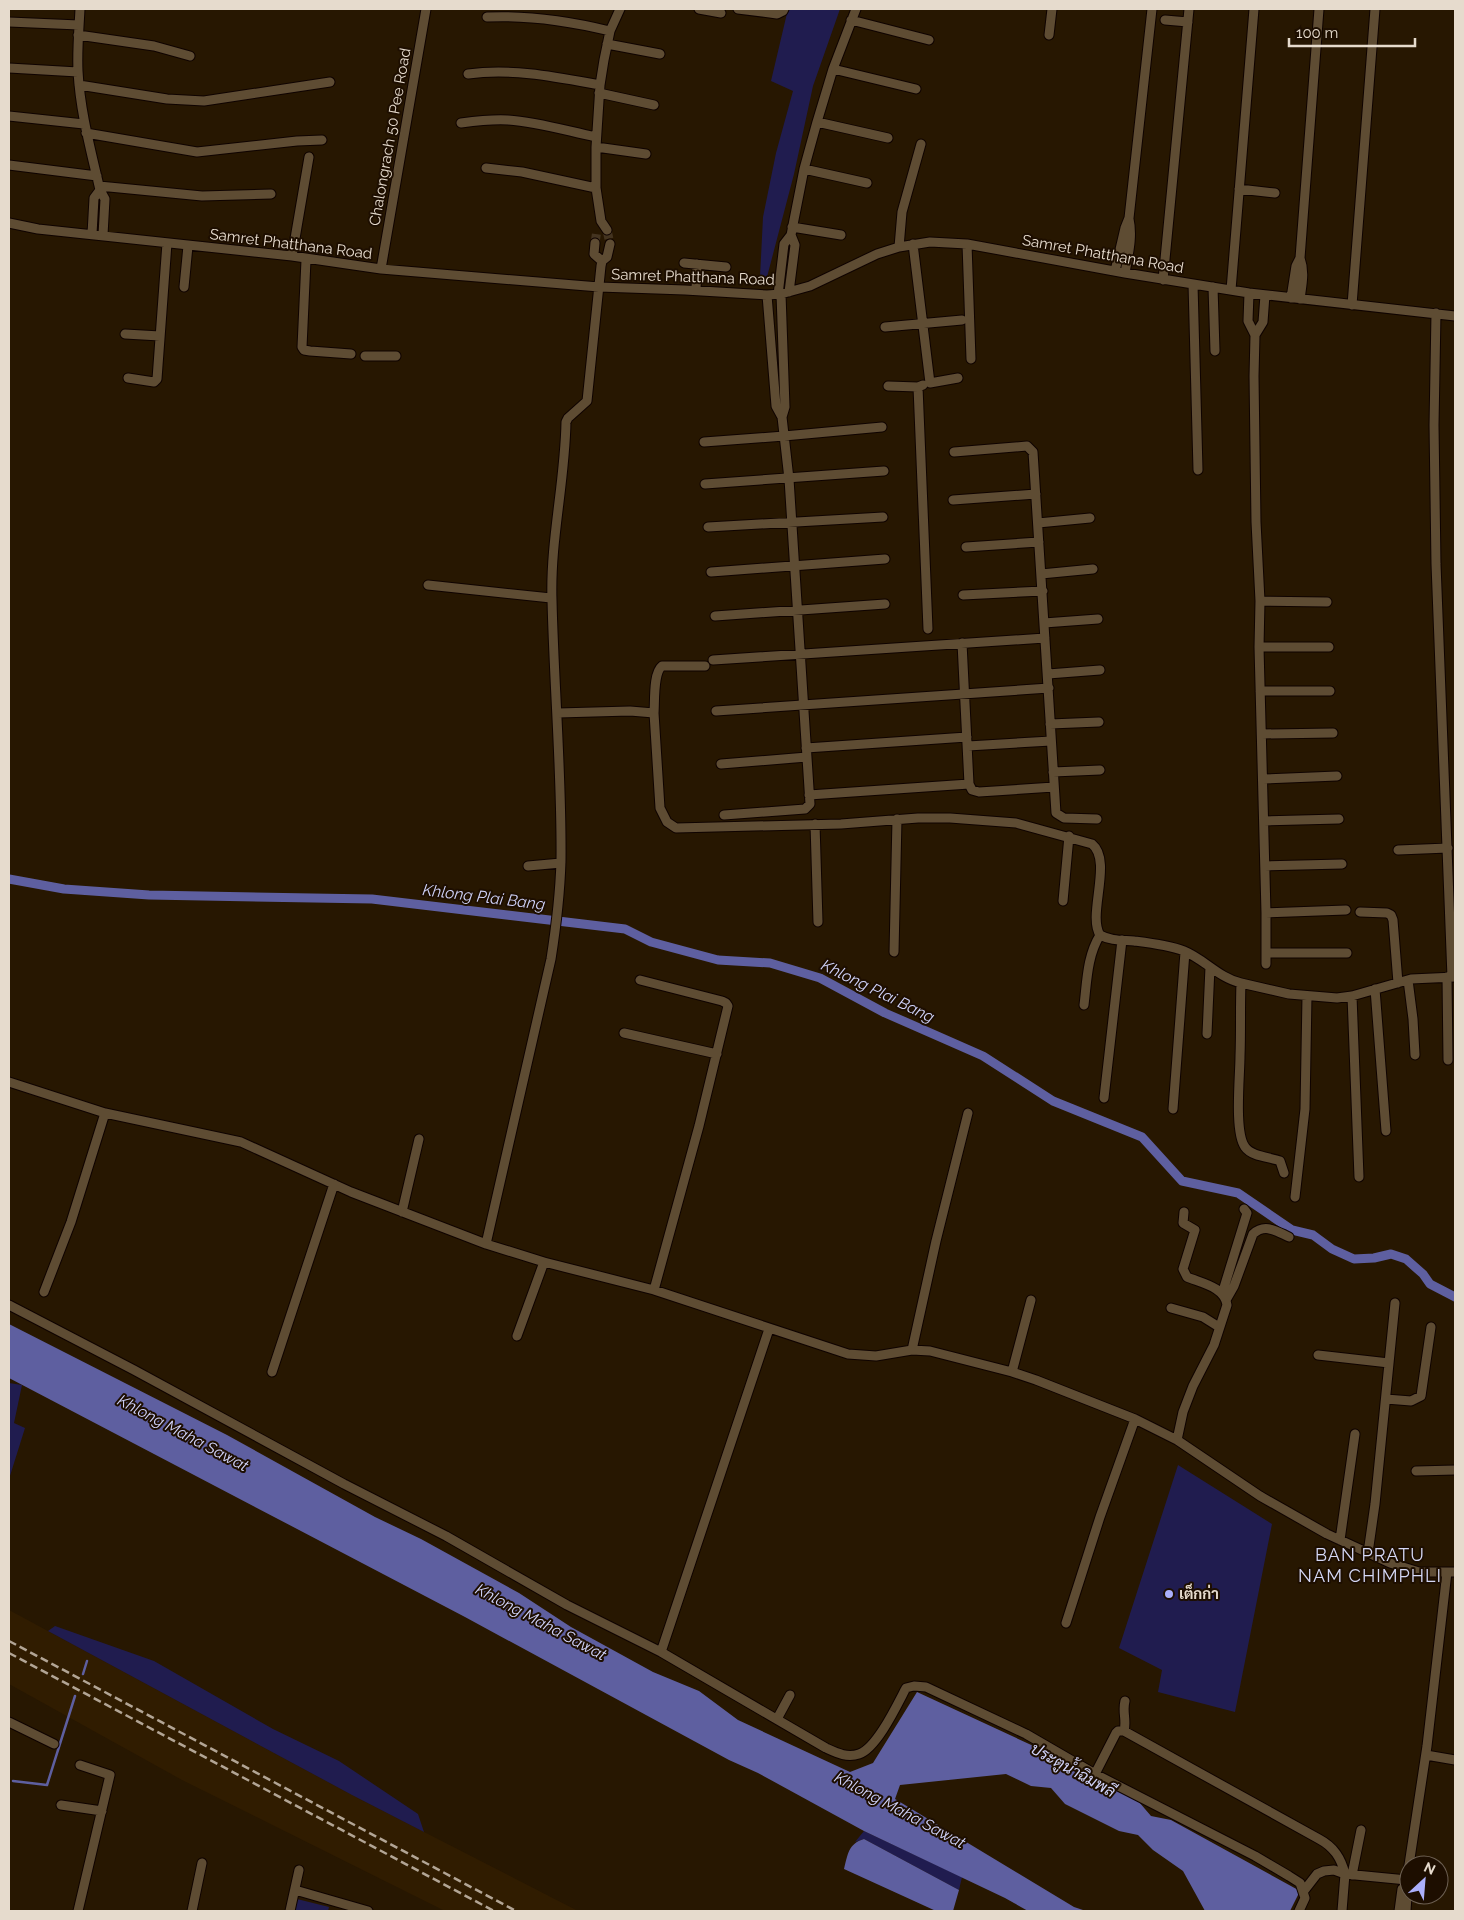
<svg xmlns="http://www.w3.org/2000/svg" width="1464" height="1920" font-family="Raleway,Sarabun,sans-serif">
<rect width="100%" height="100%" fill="#271701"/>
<path fill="#301c00" d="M9 1610 352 1795 578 1911H445L182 1780 9 1684Z"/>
<path fill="#201c4f" d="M788 9H840L813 86 794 174 767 277H760L763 217 776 153 793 91 771 81Z
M9 1383 22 1385 14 1423 25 1428 9 1479Z
M1178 1465 1272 1524 1235 1712 1158 1692 1162 1670 1119 1648Z
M55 1626 154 1661 273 1729 339 1761 418 1814 424 1832 352 1795 48 1631Z
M864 1831 962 1877 959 1890 864 1839 855 1842Z
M297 1899 329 1907 328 1911H295Z"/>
<path fill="#5e5fa0" d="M9 1324 227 1435 375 1517 421 1539 519 1593 571 1627 653 1672 699 1691 738 1720 850 1772 873 1763 917 1692 1040 1749 1063 1768 1084 1773 1139 1802 1151 1816 1171 1820 1300 1891 1290 1911H1205L1183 1871 1153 1850 1138 1835 1119 1831 1065 1804 1051 1788 1031 1786 1006 1774 900 1785 895 1799 1074 1907 1086 1911H1028L1005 1898 864 1831 758 1773 729 1760 465 1617 9 1378Z
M864 1839 959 1890 953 1911H936L844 1869C848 1854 848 1844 864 1839Z"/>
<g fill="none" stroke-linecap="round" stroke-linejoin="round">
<path stroke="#5e5fa0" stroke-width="2.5" d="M83 1674 87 1661
M13 1781 47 1785 75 1696"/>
<path stroke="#5e5fa0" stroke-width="9" d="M9 879 64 889 149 895 372 899 625 929 651 942 718 960 770 963 820 978 885 1013 983 1056 1053 1101 1142 1137 1182 1181 1238 1193 1292 1230 1313 1235 1332 1249 1354 1259 1374 1258 1391 1254 1406 1259 1423 1274 1430 1284 1455 1297"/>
<path stroke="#443420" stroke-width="9" stroke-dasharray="9 4.5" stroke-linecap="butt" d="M607 230 610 244
M595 243 597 230"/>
<defs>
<path id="minor" d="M80 9C79 29 77 50 78 71 80 111 91 151 100 190L105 199 103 235
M699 9 721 13
M738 9 777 14 783 11 784 9
M487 17C529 15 569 21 610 31
M851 20 929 40
M1165 20 1188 22
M9 22 79 25
M78 35 154 46 190 56
M1049 35 1052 9
M607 44 660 54
M9 68 78 72
M833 69 916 89
M468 74C513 68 556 77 600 85
M79 85 167 99 204 101 330 82
M599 93 654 105
M9 116 84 124
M817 122 888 138
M461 123C476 121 492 119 508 120 538 122 567 131 596 137
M86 133 197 152 297 141 322 140
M596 147 646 154
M9 165 97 176
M486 168 522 172 596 188
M804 169 867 183
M99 186 202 196 271 194
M1239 189 1275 193
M9 223 38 229 292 256 381 269 599 287 685 290 767 295 781 294 810 286 877 254 899 247 930 242 967 244 1125 273 1249 293 1455 316
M792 227 841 235
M607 230 601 221 596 188V147L600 85 604 60 610 31 620 9
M92 234 94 198 100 190
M595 243 594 254 602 261
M913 244 930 383 958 378
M967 244 971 359
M899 247 902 212 921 144
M292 256 309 157
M306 260 302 347 304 350 310 351 351 354
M684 263 726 267
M381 269 426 9
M1115 271 1125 228 1129 218 1152 9
M1125 273C1128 255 1133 237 1129 219
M1163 280 1189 9
M1193 284 1198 470
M184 287 188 246
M1213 287 1215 351
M696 290 697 264
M1231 290 1254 9
M789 292 795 245 791 235
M1249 293 1248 321 1255 335 1254 376 1256 522 1260 601 1259 647 1266 913V964
M781 294 785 407 782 417
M778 295 784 244 791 235 804 169 817 122 833 69 856 9
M1291 298 1296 266 1300 258 1319 9
M1300 299C1302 284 1305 272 1300 258
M1352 305 1375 9
M1436 313 1434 425 1436 564 1452 977
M885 327 962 320
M125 334 160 336
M1255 335 1263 322 1265 295
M365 356H396
M128 378 154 382 157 379 167 243
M888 386 918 387 923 385
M918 387 928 629
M704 442 784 436 882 427
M954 452 1027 446 1033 452 1056 813 1064 818 1097 819
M705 484 884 471
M953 500 1036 494
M1038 523 1090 518
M708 527 883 517
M966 547 1039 542
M711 572 885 559
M1041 574 1093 569
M428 585 551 598
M963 595 1043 591
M1260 601 1327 602
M715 616 885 604
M1044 623 1098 619
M962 643 969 784 972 790 979 792 1054 787
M1259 647H1329
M713 660 1045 638
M1048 674 1100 670
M1260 691H1330
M716 711 1049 688
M558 713 630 711 654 713 660 808 667 822 676 828 841 824 918 818H950L1016 823 1092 844C1113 861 1087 915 1100 935 1111 941 1122 940 1134 941 1150 943 1168 945 1184 951 1204 959 1219 978 1241 983 1240 1007 1241 1032 1240 1056 1240 1076 1234 1132 1245 1147 1252 1157 1270 1157 1280 1161L1284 1173
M654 713C655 701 653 673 662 666H705
M1050 724 1099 722
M1262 734 1333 733
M968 746 1051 741
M806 748 967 737
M721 764 807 757
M1053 772 1100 770
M1263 779 1337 776
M809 795 969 784
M724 815 805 809 810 804 789 479 782 417 776 406 767 295
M1264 821 1339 819
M815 824 818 922
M1398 850 1448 848
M528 866 561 863
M1265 866 1342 864
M1063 901 1069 836
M1360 912 1387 913 1391 915 1393 920 1398 983
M1266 913 1346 910
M894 952 897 819
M1266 953H1347
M1447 977 1448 1060
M640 980 722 1001 726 1003 728 1006 699 1126 654 1290
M1408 980 1413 1019 1415 1055
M1241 983 1289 994 1337 998 1352 996 1411 979 1455 977
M1375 989 1386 1131
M1352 996 1359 1177
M1084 1005C1087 981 1087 956 1100 935
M624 1033 717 1054
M1207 1034 1210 967
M9 1082 105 1113 241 1142 351 1192 486 1244 544 1262 654 1290 848 1354 876 1356 912 1350 930 1351 1012 1372 1036 1380 1135 1419 1177 1440 1260 1496 1327 1534 1390 1563 1419 1572H1455
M1104 1098 1122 940
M1173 1109 1185 952
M1295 1197 1305 1109 1307 996
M402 1212 419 1139
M486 1244 551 959C556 927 560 894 561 861 562 774 554 687 552 600 550 541 565 482 566 422L568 418 587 401 601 266 602 261 607 257 610 244
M44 1292 71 1222 105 1113
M1222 1294 1247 1213 1244 1209
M1226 1300 1234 1286 1253 1234C1265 1223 1276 1231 1289 1237
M9 1305 134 1370 344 1484 446 1536 567 1605 661 1652 826 1748C837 1753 847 1758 859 1754 877 1748 897 1705 906 1688L914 1686 926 1687 1026 1734 1095 1774 1255 1856 1289 1876 1300 1883 1305 1898 1299 1911
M1171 1308 1203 1317 1219 1327
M517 1336 544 1262
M912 1350 936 1241 968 1113
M1318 1355 1389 1363
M272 1372 334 1184
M1012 1372 1031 1300
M1386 1399 1411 1401 1421 1396 1431 1327
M1177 1440 1183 1412 1193 1386 1214 1345 1227 1305C1225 1287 1201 1283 1187 1277L1183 1269 1195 1230 1183 1223 1184 1212
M1416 1471 1455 1470
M1340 1540 1355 1434
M1368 1553 1375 1504 1395 1303
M1066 1623 1100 1517 1135 1419
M661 1652 769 1329
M777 1719 790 1695
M9 1722 54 1744
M1124 1731C1127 1720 1122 1712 1125 1701
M1426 1755 1455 1760
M1095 1774 1116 1733 1118 1731H1124L1319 1839C1334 1847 1341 1858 1345 1874L1342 1911
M61 1805 102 1811
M1409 1865 1427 1746 1447 1572
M1352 1875 1361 1830
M295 1890 368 1911
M1303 1892 1317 1874 1324 1871 1334 1870 1345 1874 1407 1880
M78 1911 110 1775 80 1765
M192 1911 202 1863
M290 1911 299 1870
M1399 1911 1402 1889
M1406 1911 1409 1867"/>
</defs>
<use href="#minor" stroke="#0f0300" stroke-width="11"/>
<use href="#minor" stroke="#5e4c33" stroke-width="9"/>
<path stroke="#b2a595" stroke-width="2.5" stroke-dasharray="8 4" stroke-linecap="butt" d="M9 1641 516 1911
M9 1653 494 1911"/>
</g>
<circle fill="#abaffb" stroke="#1d0e00" stroke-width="2" cx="1169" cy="1594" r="5"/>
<g text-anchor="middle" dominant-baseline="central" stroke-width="4" stroke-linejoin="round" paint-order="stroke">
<g font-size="15" fill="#e6dbcd" stroke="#1d0e00">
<text transform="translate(390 137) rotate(-80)">Chalongrach 50 Pee Road</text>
<text transform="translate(291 244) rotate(7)">Samret Phatthana Road</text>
<text transform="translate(1103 254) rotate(10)">Samret Phatthana Road</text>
<text transform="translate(693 277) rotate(2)">Samret Phatthana Road</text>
</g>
<g font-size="15" font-weight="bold" fill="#e6dbcd" stroke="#1d0e00" text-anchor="start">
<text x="1179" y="1594">เต็กก่า</text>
</g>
<g font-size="16" font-style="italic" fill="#d0d3f9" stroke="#1d0e00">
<text transform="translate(484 897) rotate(7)">Khlong Plai Bang</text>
<text transform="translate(878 991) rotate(26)">Khlong Plai Bang</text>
<text transform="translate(183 1433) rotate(28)">Khlong Maha Sawat</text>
<text transform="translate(541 1622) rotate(28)">Khlong Maha Sawat</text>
<text transform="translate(1073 1770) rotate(29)">ประตูน้ำฉิมพลี</text>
<text transform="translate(900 1810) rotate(28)">Khlong Maha Sawat</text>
</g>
<g font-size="18" letter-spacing="1" fill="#d5d8f5" stroke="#1d0e00">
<text x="1370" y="1554">BAN PRATU<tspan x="1370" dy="21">NAM CHIMPHLI</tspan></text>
</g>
</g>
<rect width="1464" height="1920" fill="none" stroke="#e6dbcd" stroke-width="20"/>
<g transform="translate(1424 1880) rotate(26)"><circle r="24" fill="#1d0e00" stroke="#6d6052"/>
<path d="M0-4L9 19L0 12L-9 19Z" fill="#abaffb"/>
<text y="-8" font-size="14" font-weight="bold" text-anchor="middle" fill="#e6dbcd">N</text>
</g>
<path d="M1289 38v8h126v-8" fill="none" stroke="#e6dbcd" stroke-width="2.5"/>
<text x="1296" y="38" font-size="15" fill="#e6dbcd" stroke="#1d0e00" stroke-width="4" paint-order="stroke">100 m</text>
</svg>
